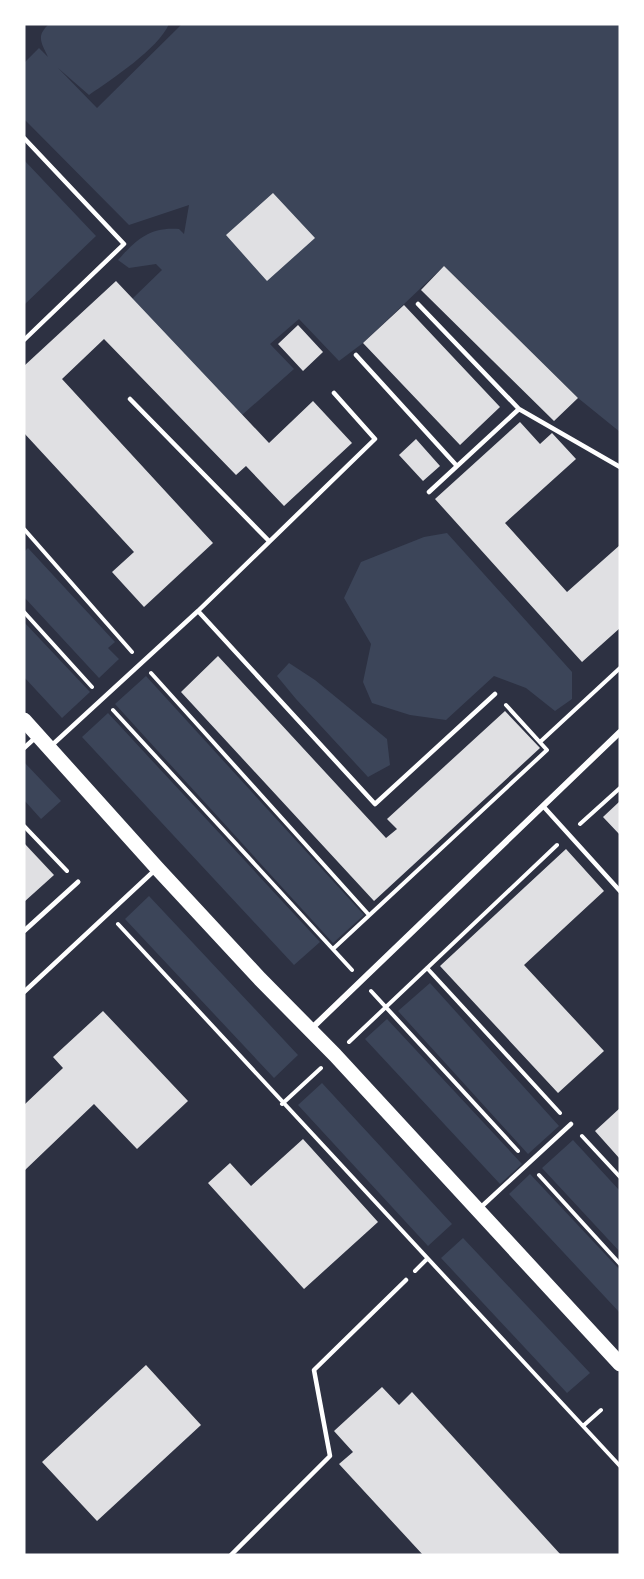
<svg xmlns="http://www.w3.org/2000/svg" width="644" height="1579" font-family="Lato,sans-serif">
<rect width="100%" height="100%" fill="#2d3142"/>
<path fill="#3c4559" d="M49 24H169C158 49 112 79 89 95L58 68 97 108 182 24H620V432L578 398 444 266 363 343 339 361 299 319 270 344 294 369 242 415 132 299 162 270 156 264 129 268 118 260C137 239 150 227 179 229L184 234 189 205 129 225 24 119V63L39 48 48 57C41 42 36 36 49 24Z
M24 160 96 236 24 305Z
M447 533 572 672V699L555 711 526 688 494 676 446 720 410 715 372 703 363 682 371 644 344 598 361 562 424 537Z
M28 548 115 642 108 648 119 659 99 678 24 597V552Z
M24 622 90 692 62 718 24 677Z
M289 663 315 680 387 739 390 765 368 777 296 699 277 676Z
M146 676 364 915 333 943 115 704Z
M108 713 320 942 294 965 82 737Z
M24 762 61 801 41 819 24 800Z
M149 896 298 1055 274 1078 125 919Z
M430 983 559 1126 528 1154 398 1011Z
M387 1019 522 1164 500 1184 365 1039Z
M322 1083 452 1224 428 1246 298 1105Z
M573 1140 620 1191V1252L542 1168Z
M530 1174 620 1270V1313L509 1194Z
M463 1238 590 1373 567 1393 441 1258Z"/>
<path fill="#e0e0e3" d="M273 193 315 238 267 281 226 235Z
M444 266 578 398 554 421 421 290Z
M116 281 269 443 313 401 352 443 284 506 246 466 236 475 104 339 62 379 213 543 144 607 112 572 134 552 24 433V366Z
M404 305 500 407 460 445 363 343Z
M298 325 323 352 303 371 278 344Z
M520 422 540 444 552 433 576 459 505 523 567 592 620 545V628L582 662 435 499Z
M416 439 440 466 423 481 399 455Z
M218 656 386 838 397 829 387 819 505 711 540 748 374 901 181 692Z
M620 801V835L603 817Z
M24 843 54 875 24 902Z
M566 849 604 891 524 965 604 1051 558 1093 440 966Z
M103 1011 188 1101 137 1149 94 1104 24 1171V1105L63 1068 53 1057Z
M620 1108V1159L595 1131Z
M303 1139 378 1222 304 1289 208 1183 230 1163 251 1186Z
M146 1365 201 1425 97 1521 42 1462Z
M382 1387 399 1405 412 1392 561 1555H423L339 1464 353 1452 334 1431Z"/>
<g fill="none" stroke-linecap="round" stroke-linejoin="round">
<path stroke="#fff" stroke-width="4" d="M24 529 132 652
M24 612 92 687
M151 673 369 915
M113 710 352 970
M540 742 620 668
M580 824 620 788
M24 826 67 871
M118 924 620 1466
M333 949 547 750 506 705
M427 968 560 1113
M371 991 518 1151
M349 1042 557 845
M282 1104 321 1068
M582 1136 620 1177
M539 1175 620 1264
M415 1271 427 1259
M583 1426 601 1410"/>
<path stroke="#fff" stroke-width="4.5" d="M24 138 124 244 24 340
M418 304 519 409 620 467
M356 355 457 466
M130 399 269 541
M429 492 519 409
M198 611 375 804 495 694
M51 746 198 611 375 439 334 393
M24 748 35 738
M543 806 620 891
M24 992 155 870
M480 1208 571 1124
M231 1555 330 1456 314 1370 406 1280"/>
<path stroke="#fff" stroke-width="5" d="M24 931 78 882"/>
<path stroke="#fff" stroke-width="6" d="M311 1029 620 732"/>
<path stroke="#fff" stroke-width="15" d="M24 720 157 868 260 979 335 1055 620 1364"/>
</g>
<rect width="644" height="1579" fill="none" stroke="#ffffff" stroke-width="51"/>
</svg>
